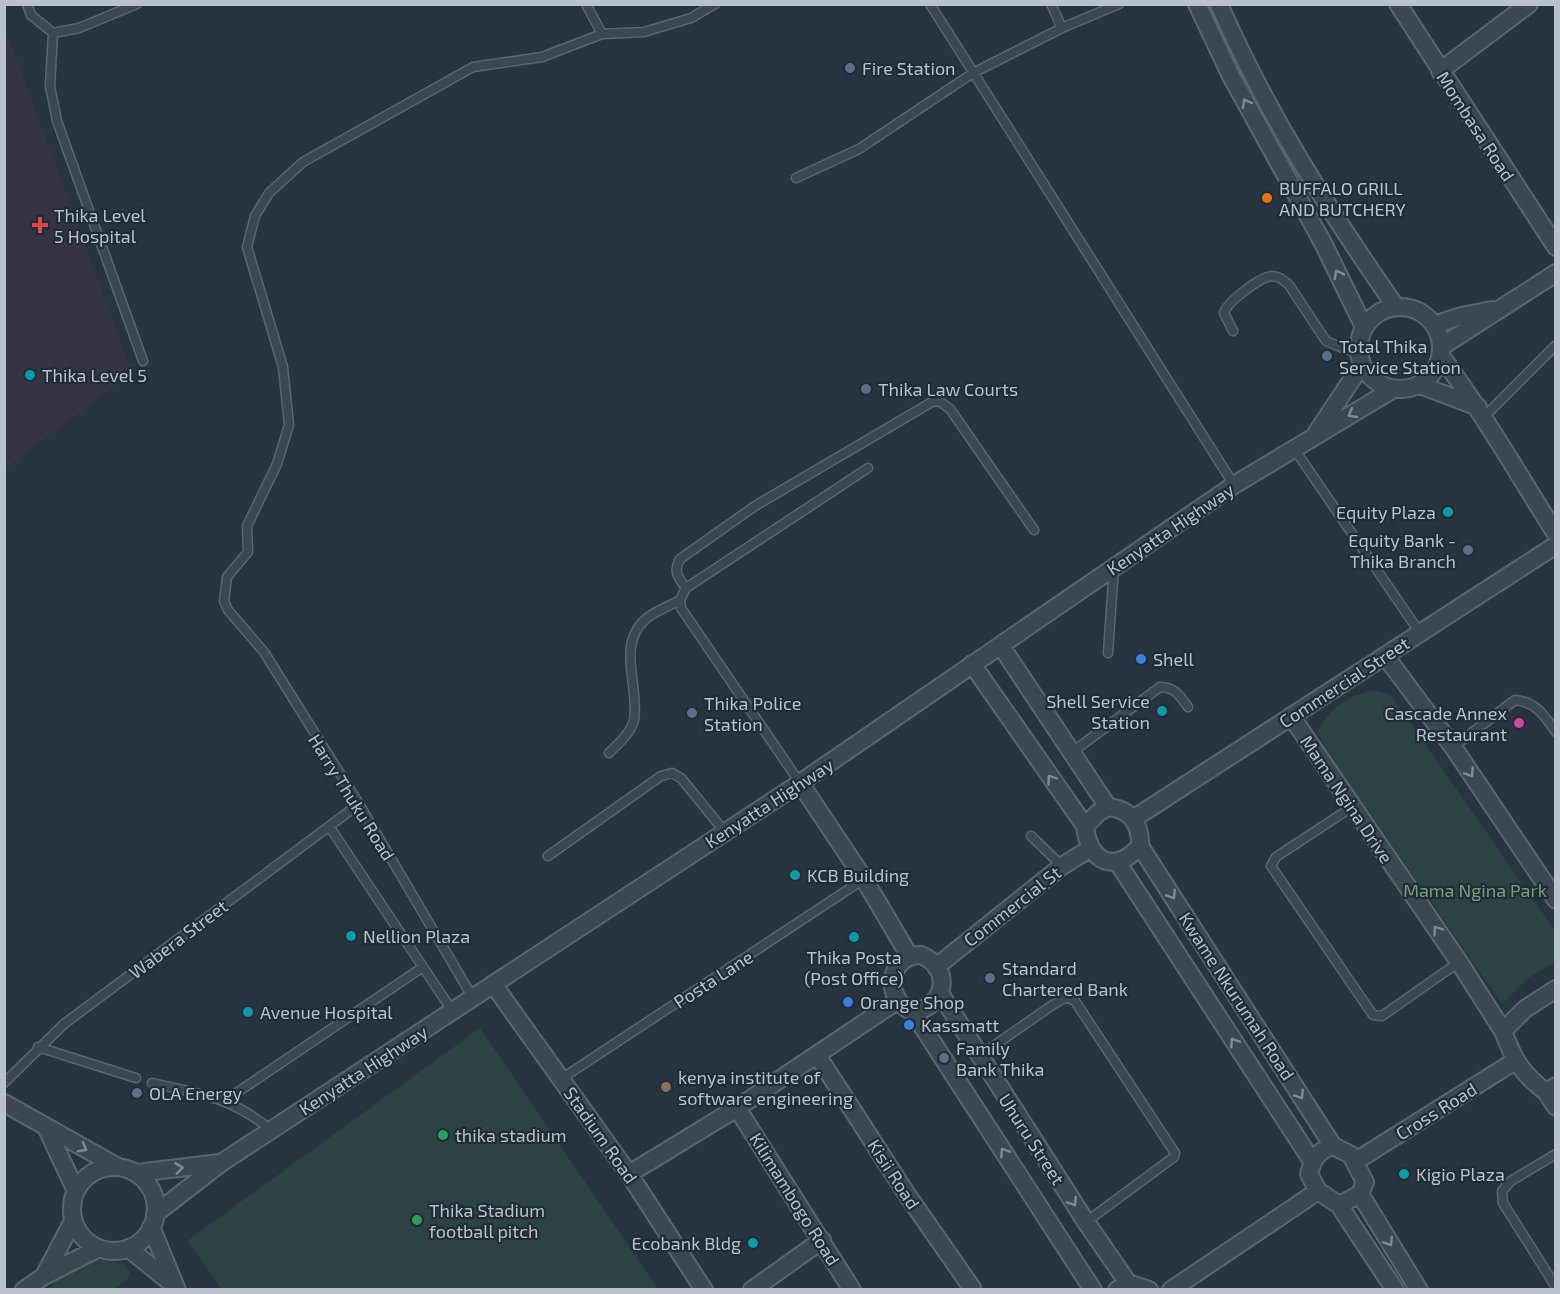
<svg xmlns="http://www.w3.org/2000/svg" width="1560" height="1294" font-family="'Exo 2',sans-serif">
<rect width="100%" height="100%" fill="#283541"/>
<path fill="#343442" d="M5 28 132 373 5 469H4Z"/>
<path fill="#2b4343" d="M1375 690 1391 695 1555 931V961L1529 978 1502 1004 1324 747 1318 732C1331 706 1347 696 1375 690Z
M480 1028 658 1289H222L187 1241Z
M93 1259 124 1264 130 1271V1277L115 1289 48 1290 60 1274Z"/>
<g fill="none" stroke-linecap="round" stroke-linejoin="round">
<defs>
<path id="lane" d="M27 4 31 15 53 33 79 28 137 4
M586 4 602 34
M930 4 1234 485
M1051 4 1062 28
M53 33 50 86 57 121 143 361
M796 178 859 149 973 73 1062 28 1119 4
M1233 331 1224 313C1227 302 1260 277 1272 276 1279 276 1283 280 1289 285L1326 341 1360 355
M1484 417 1556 345
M1295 450 1420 633
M686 588C678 577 673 572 680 559L755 506 932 402 939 401 950 409 1034 530
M1108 653 1114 566
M1453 747 1515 700C1536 702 1544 715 1556 732
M609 753C618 744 631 733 634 720 640 687 615 644 647 618 656 611 669 606 680 600
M1071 753 1160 687C1175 687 1180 696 1188 707
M800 783 681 608 680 600 686 588 868 468
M1352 807 1276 857 1271 866 1373 1015 1382 1016 1459 962
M329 826 453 1012
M1031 836 1062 866
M548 856 661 776 672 773 681 778 724 831
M473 998 359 804 264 652 228 610 224 601 227 577 248 552 247 526 277 464 289 425 283 367 247 247 255 216 269 193 303 162 473 67 542 57 602 34 644 32 691 18 715 4
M38 1047 136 1078
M979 1056 1054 1004 1067 997 1075 1001 1175 1153 1174 1157 1086 1222
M561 1079 864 879
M4 1083 64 1024 359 804
M152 1083C200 1094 232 1097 271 1130
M226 1100 423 967
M1556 1154 1511 1181 1502 1191 1503 1203 1556 1287"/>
<path id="street" d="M1197 4 1231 76 1323 243 1364 327
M1219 4C1266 112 1329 211 1396 307
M1398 4 1556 247
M1440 71 1529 4
M1359 348a41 41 0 1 1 82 0a41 41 0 1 1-82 0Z
M1434 325 1461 316 1492 310
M1441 347 1556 273
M1441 356C1483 413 1518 474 1556 534
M1420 385 1478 407
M1317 432 1361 366
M1001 646 1108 807
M1386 657 1453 747 1556 900
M972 664 1085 826
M1291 716 1459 962 1503 1031
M800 783 864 879 910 957
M1108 807C1130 809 1141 824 1140 846 1115 874 1089 863 1085 826L1098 813Z
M1133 819 1556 545
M1140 846 1333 1146
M1118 863 1312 1161
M921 955C953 968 946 1007 913 1012 882 999 888 955 921 955Z
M936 967 1062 866 1091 848
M493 984 629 1174 704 1290
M1556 989 1525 1009 1503 1031C1514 1060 1521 1073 1546 1092L1556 1086
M940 993 1086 1222 1128 1283
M913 1012 1093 1290
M817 1055 906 1193 972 1288 969 1290
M1546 1092 1556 1107
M4 1103 118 1167
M737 1108 852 1290
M47 1129 76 1191
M1333 1146 1351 1155 1365 1182 1360 1194 1339 1205 1318 1191 1309 1174C1313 1159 1317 1151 1333 1146Z
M1356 1161 1515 1061
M72 1209a42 42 0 1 1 84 0a42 42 0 1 1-84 0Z
M137 1173 220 1163
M629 1174 737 1108 897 1001
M1360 1194 1419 1290
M1339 1205 1395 1290
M155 1214 221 1163 800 783 1234 485 1392 390
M151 1227 177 1290
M128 1248 175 1286
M44 1276 73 1221
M24 1290 44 1276 99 1248
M752 1290 822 1240
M1117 1290 1128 1283 1149 1290
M1171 1290 1318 1191"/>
</defs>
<use href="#lane" stroke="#5a656e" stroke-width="11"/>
<use href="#street" stroke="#5a656e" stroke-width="20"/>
<use href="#lane" stroke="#3c4751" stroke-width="8"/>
<use href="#street" stroke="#3c4751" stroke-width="16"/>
</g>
<defs><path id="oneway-chevron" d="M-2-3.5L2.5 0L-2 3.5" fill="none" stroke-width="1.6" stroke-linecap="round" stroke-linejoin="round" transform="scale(1.5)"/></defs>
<g stroke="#818b94">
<use href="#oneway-chevron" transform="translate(1246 103) rotate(-119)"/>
<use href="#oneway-chevron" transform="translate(1338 274) rotate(-116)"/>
<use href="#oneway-chevron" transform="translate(1352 414) rotate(149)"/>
<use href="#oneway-chevron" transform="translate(1470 773) rotate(56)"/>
<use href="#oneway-chevron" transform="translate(1051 779) rotate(-126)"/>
<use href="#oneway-chevron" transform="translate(1172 895) rotate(57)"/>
<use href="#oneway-chevron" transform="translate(1437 930) rotate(-125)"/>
<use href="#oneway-chevron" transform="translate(1234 1042) rotate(-123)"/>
<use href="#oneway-chevron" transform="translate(1300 1095) rotate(57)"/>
<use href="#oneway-chevron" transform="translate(83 1148) rotate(28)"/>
<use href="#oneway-chevron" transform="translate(1004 1152) rotate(-123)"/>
<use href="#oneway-chevron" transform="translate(179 1168) rotate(-7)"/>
<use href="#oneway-chevron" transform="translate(1073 1202) rotate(57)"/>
<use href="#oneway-chevron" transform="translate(1389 1242) rotate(58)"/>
</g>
<g fill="#5c6f8a" stroke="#212c36" stroke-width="2">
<circle cx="850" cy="68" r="6"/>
<circle cx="1327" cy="356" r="6"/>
<circle cx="866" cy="389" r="6"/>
<circle cx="1468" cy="550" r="6"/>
<circle cx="692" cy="713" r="6"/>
<circle cx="990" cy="978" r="6"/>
<circle cx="944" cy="1058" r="6"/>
<circle cx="137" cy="1093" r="6"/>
</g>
<circle fill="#e8710a" stroke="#212c36" stroke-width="2" cx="1267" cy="198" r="6"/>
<path fill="#e0444e" stroke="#212c36" stroke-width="2" d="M37 216h6v6h6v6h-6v6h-6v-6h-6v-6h6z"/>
<g fill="#0f9aa8" stroke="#212c36" stroke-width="2">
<circle cx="30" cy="375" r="6"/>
<circle cx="1448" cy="512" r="6"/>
<circle cx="1162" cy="711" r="6"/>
<circle cx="795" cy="875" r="6"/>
<circle cx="351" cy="936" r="6"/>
<circle cx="854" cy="937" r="6"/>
<circle cx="248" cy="1012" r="6"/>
<circle cx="1404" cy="1174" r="6"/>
<circle cx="753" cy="1243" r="6"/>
</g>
<g fill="#3f7fe0" stroke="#212c36" stroke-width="2">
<circle cx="1141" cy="659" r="6"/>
<circle cx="848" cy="1002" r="6"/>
<circle cx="909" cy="1025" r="6"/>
</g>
<circle fill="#d1479c" stroke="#212c36" stroke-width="2" cx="1519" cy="723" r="6"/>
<circle fill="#8d6e63" stroke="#212c36" stroke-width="2" cx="666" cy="1087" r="6"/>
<g fill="#2e9e5b" stroke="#212c36" stroke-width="2">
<circle cx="443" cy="1135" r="6"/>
<circle cx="417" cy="1220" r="6"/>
</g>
<g text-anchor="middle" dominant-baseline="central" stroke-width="4.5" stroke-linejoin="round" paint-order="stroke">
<g font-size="18" fill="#b9c2cb" stroke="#212c36" text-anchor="start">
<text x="862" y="68">Fire Station</text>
<text x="1279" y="188">BUFFALO GRILL<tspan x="1279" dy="21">AND BUTCHERY</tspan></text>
<text x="54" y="215">Thika Level<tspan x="54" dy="21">5 Hospital</tspan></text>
<text x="1339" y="346">Total Thika<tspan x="1339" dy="21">Service Station</tspan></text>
<text x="42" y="375">Thika Level 5</text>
<text x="878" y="389">Thika Law Courts</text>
<text x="1436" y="512" text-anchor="end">Equity Plaza</text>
<text x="1456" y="540" text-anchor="end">Equity Bank -<tspan x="1456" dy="21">Thika Branch</tspan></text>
<text x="1153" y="659">Shell</text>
<text x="1150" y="701" text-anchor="end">Shell Service<tspan x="1150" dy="21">Station</tspan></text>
<text x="704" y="703">Thika Police<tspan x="704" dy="21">Station</tspan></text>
<text x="1507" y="713" text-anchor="end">Cascade Annex<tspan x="1507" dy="21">Restaurant</tspan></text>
<text x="807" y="875">KCB Building</text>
<text x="363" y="936">Nellion Plaza</text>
<text x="854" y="957" text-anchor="middle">Thika Posta<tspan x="854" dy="21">(Post Office)</tspan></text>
<text x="1002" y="968">Standard<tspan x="1002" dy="21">Chartered Bank</tspan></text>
<text x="860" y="1002">Orange Shop</text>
<text x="260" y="1012">Avenue Hospital</text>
<text x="921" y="1025">Kassmatt</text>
<text x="956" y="1048">Family<tspan x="956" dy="21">Bank Thika</tspan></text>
<text x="678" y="1077">kenya institute of<tspan x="678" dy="21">software engineering</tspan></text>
<text x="149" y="1093">OLA Energy</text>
<text x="455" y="1135">thika stadium</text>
<text x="1416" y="1174">Kigio Plaza</text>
<text x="429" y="1210">Thika Stadium<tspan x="429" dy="21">football pitch</tspan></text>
<text x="741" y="1243" text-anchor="end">Ecobank Bldg</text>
</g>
<g font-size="18" fill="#b9c2cb" stroke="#212c36">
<text transform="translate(1476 126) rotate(57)">Mombasa Road</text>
<text transform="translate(1170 529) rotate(-34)">Kenyatta Highway</text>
<text transform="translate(1344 682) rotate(-33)">Commercial Street</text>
<text transform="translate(352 797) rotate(58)">Harry Thuku Road</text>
<text transform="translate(1347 799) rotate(56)">Mama Ngina Drive</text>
<text transform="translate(769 803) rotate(-33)">Kenyatta Highway</text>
<text transform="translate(1012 906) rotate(-38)">Commercial St</text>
<text transform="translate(178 939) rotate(-37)">Wabera Street</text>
<text transform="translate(713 979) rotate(-33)">Posta Lane</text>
<text transform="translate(1237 996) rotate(57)">Kwame Nkurumah Road</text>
<text transform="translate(363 1070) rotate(-33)">Kenyatta Highway</text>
<text transform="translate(1436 1111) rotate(-32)">Cross Road</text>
<text transform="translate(601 1135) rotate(55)">Stadium Road</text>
<text transform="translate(1032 1139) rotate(57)">Uhuru Street</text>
<text transform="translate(894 1174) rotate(57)">Kisii Road</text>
<text transform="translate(795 1199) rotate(58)">Kilimambogo Road</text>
</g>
<g font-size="18" fill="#799f7e" stroke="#212c36">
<text x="1475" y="890">Mama Ngina Park</text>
</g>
</g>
<rect width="1560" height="1294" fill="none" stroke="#b9c2cb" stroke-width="12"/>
</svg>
